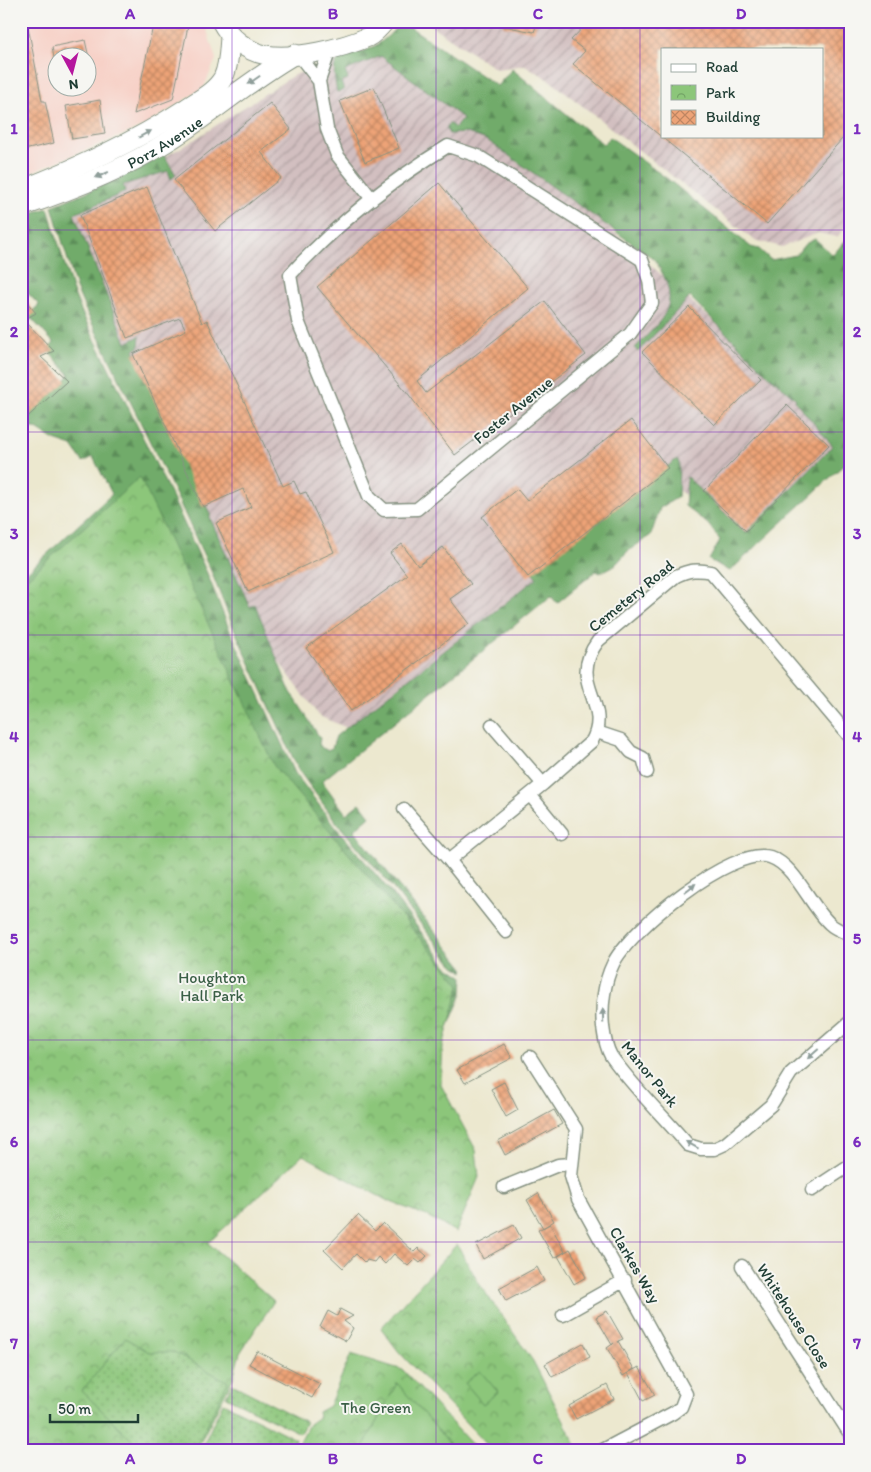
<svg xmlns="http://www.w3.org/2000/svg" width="871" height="1472" font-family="Itim,sans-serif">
<defs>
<pattern id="industrial-furrows" width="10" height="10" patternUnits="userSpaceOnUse" patternTransform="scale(1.25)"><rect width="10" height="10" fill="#d2bfc0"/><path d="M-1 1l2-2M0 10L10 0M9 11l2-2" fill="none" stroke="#aa9c9d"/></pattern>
<pattern id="forest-firs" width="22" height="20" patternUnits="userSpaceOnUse" patternTransform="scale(1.25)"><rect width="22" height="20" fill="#71ab6a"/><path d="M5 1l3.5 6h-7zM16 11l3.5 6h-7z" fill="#5c8c58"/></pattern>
<pattern id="park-crowns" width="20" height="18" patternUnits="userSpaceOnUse" patternTransform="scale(1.25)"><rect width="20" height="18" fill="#8cc67a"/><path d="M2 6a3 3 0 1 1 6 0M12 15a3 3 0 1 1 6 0" fill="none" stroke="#72a265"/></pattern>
<pattern id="garden-dots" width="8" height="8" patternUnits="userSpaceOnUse" patternTransform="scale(1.25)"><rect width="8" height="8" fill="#8cc67a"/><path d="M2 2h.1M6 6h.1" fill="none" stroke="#72a265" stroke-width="1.8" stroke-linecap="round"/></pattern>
<pattern id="building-cross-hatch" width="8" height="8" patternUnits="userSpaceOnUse" patternTransform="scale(1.25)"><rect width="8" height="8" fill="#eda377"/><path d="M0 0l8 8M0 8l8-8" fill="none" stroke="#bf8662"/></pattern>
</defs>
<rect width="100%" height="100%" fill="#f6f6f2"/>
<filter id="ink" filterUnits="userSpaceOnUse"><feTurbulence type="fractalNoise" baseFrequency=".02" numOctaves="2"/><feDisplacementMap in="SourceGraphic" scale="10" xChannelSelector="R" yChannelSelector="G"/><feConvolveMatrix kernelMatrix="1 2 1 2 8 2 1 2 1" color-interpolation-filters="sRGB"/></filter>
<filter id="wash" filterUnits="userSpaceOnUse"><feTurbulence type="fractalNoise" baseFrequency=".0096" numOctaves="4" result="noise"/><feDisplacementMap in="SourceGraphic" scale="20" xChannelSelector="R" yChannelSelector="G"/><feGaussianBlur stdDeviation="1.12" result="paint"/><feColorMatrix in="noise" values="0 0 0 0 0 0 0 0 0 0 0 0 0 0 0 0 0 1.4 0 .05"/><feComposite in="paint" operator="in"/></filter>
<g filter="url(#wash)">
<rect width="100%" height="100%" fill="#ece8cf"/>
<path fill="#f7d1c7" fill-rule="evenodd" d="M21 21H204L216 59 204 87 145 126 24 175 21 166ZM58 58H88V88H58Z"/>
<path fill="url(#industrial-furrows)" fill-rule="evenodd" d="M424 21H850V222L837 237 818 233 782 247 754 240 548 79 525 65 496 69ZM662 49H822V136H662Z
M399 40 844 438 750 543 670 484 359 733 319 716 223 586 63 214 189 143 294 75Z"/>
<path fill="url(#forest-firs)" stroke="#48744f" d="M401 21 497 86 512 69 603 144 610 137 669 180 751 247 759 249 771 260 796 255 805 244 815 239 833 255 850 235V459L730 571 709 560 720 540 708 524 685 506 687 477 746 533 833 446 795 401 796 399 765 372 690 297 638 352 635 348C667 315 683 303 654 259L487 140 467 133 449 134 446 129 449 123 455 128 463 118 381 56 345 71 348 79 341 82 344 90 337 92C335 82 330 62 343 56 348 54 355 54 361 52 378 47 391 35 401 21Z
M164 155 176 175 171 179 168 171 123 185 125 192 74 214 126 343 140 336 139 347 134 350 210 514V518L250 607 255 604 289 689 320 738 319 744 322 748 327 750 332 748 336 736 537 578 531 570 677 459 679 463 678 497 660 508 651 535 628 551 615 565 600 573 596 571 557 603 551 596 322 781 346 814 360 803 370 816 354 830 464 968 463 972 451 963 393 888 337 823 299 771 232 624 211 571 177 497 87 313 76 288 52 206 116 180Z
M48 208 72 289 83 315 173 499 207 573 228 626 295 773 334 825 389 890 447 966 463 977 462 994 440 1046 21 699V578L112 494 93 457 83 462 72 446 54 440 35 428H27L22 423 70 375 47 350 54 343 28 315 39 305 21 286V216Z"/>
<path fill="url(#park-crowns)" stroke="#568257" d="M140 477 274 766 460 985 443 1046 441 1085 476 1150 479 1177 456 1232 427 1216 388 1201 303 1155 208 1243 274 1301 240 1353 233 1378 196 1451H142L136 1445 129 1451H21V584Z
M457 1244 478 1282 533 1361 579 1451H493L399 1352 381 1328Z
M351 1354 403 1370 478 1451H295L309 1424 319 1417 318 1412 329 1406Z"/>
<path fill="url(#garden-dots)" stroke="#568257" d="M125 1338 149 1352H174L228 1382 194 1451H143L82 1391Z
M232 1384 306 1422 300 1433 226 1397Z
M223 1403 296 1439 291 1451H200Z"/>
<path fill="#8cc67a" stroke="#568257" d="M480 1371 498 1392 483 1404 465 1383Z
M397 1383 456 1451H361Z"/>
<g id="blocks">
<path fill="url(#building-cross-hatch)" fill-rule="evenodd" d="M21 21H27L42 101H45L54 143 24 150 21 138Z
M154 21H189L173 99 134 114Z
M503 21H538L534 32 503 26Z
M589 21H850V130L767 224 573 64 585 51 571 40ZM662 49H822V136H662Z
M85 40 89 58H54L52 47Z
M374 87 399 148 365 162 340 101Z
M100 100 105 134 72 139 66 106Z
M270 103 291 129 261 152 281 178 215 231 174 180Z
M439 183 528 288 417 381 426 393 545 301 586 355 455 455 406 391 317 287Z
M147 187 202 323 207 320 283 486 294 481 300 494 306 492 334 552 248 592 216 523 251 507 243 489 203 507 133 354 186 330 180 318 127 338 80 215Z
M21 295 36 313 24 320 54 351 41 357 67 381 21 423Z
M689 307 761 380 714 425 642 352Z
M787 405 829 445 746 531 704 491Z
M631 420 668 468 528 577 482 517 517 489 527 501Z
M402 544 418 566 443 547 471 584 450 599 469 624 351 711 306 648 407 575 390 553Z
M504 1044 512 1058 465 1083 457 1070Z
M504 1082 518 1110 506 1117 491 1089Z
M554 1110 562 1124 505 1155 498 1141Z
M538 1193 554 1221 543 1228 527 1200Z
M358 1215 375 1231 383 1223 414 1252 418 1248 427 1256 420 1263 415 1259 408 1266 394 1254 385 1264 378 1257 374 1262 367 1260 365 1263 356 1254 343 1268 324 1250Z
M550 1224 565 1252 554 1258 538 1230Z
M514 1225 521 1238 483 1259 476 1245Z
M570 1249 586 1277 574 1284 558 1256Z
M537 1267 544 1281 506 1301 499 1288Z
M340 1309 353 1316 344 1321 353 1328 346 1341 320 1327 328 1311 337 1316Z
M607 1311 623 1339 618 1341 634 1369 623 1376 607 1348 614 1343 612 1345 596 1317Z
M583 1343 590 1357 552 1377 545 1364Z
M257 1351 320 1384 312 1398 249 1364Z
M639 1367 655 1395 643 1401 628 1373Z
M607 1385 614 1399 576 1419 569 1406Z"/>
</g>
</g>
<g filter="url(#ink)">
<use href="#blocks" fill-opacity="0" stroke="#869282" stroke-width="1"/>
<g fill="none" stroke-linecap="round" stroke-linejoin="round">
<defs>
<path id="minor" d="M330 49 319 81 327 129 337 155 372 199
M298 54 319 81
M448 146 478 156 642 260 649 280 652 303 630 334 417 509 384 510 369 496 298 321 290 275C335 225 391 181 448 146Z
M492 725 543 784
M597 732 621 740 631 752 643 758 647 772
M530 795 562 834
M404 809 449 860 506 932
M449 860 543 784 592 741C613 702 566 684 598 641L676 576C689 570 697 569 711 572L850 737
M850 935C844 932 835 929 830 924 810 906 796 866 770 857 733 845 628 931 613 964 604 982 601 1007 603 1027 604 1035 607 1049 611 1056 632 1086 664 1117 688 1145L701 1149H714L725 1144 771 1105 791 1073 850 1022
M530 1057 576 1129 571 1176 578 1199 686 1394 681 1407 673 1413 601 1451
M504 1187 558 1165 572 1164
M812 1190 850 1165
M742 1266 850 1434
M563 1315 625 1280"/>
<g id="primary">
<path d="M221 21C230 38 246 51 266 55 294 60 343 48 368 37 374 34 381 26 385 21"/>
<path d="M21 190C79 167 133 143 185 109 198 100 215 92 223 78 229 66 229 50 230 37"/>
<path id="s1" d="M21 207C72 190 125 169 170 140 213 113 251 79 295 54"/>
</g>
</defs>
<use href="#minor" stroke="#869282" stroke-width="15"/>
<use href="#primary" stroke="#869282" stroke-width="21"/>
<use href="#minor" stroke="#fff" stroke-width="12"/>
<use href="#primary" stroke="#fff" stroke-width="19"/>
</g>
<defs><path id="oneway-solid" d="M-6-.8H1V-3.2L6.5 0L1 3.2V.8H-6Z" transform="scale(1.25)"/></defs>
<g fill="#8f9e9a">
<use href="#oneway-solid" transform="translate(254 80) rotate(145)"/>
<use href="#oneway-solid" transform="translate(145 134) rotate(-28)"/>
<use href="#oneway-solid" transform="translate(102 175) rotate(156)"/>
<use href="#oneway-solid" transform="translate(690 888) rotate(-37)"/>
<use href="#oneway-solid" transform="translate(603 1016) rotate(-92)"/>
<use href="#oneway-solid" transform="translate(813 1054) rotate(139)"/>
<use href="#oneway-solid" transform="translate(692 1145) rotate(-151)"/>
</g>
</g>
<path fill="none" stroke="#7b2cbf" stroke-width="1" stroke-opacity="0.55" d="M232 21V1451M436 21V1451M640 21V1451M21 230H850M21 432H850M21 635H850M21 837H850M21 1040H850M21 1242H850"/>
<g text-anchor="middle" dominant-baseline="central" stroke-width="4" stroke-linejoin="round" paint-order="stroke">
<g font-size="16" fill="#1f3d34" stroke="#f6f6f2">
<text stroke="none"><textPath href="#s1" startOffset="158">Porz Avenue</textPath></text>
<text transform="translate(513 410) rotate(-39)">Foster Avenue</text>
<text transform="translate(631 596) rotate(-39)">Cemetery Road</text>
<text transform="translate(650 1074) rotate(51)">Manor Park</text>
<text transform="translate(635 1265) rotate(60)">Clarkes Way</text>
<text transform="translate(794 1316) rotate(57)">Whitehouse Close</text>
</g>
<g font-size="16" fill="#3a5f46" stroke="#f6f6f2">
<text x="212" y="977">Houghton<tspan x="212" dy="18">Hall Park</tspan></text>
<text x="376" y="1407">The Green</text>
</g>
</g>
<rect width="871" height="1472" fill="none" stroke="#f6f6f2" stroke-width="55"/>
<rect x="661" y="48" width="162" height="90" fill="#f6f6f2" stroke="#a0aca6"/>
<rect x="671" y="64" width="25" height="8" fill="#ffffff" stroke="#a0aca6"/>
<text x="706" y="72" font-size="15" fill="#1f3d34">Road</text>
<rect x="671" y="85" width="25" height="15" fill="url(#park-crowns)" stroke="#a0aca6"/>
<text x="706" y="98" font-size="15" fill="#1f3d34">Park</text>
<rect x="671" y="110" width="25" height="15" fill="url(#building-cross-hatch)" stroke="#a0aca6"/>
<text x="706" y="122" font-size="15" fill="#1f3d34">Building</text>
<g transform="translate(72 72) rotate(173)"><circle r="24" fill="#f6f6f2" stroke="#a0aca6"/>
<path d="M0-4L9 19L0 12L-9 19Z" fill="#b5179e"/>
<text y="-8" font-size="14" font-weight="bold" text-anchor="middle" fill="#1f3d34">N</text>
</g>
<path d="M50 1414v8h88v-8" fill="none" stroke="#1f3d34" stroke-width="2.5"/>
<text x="58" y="1414" font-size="15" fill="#1f3d34" stroke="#f6f6f2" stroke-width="4" paint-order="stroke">50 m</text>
<rect x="28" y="28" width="816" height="1416" fill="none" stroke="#7b2cbf" stroke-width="2"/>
<g font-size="16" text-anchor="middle" font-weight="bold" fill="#7b2cbf">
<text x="130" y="19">A</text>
<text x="333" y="19">B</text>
<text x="538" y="19">C</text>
<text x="741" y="19">D</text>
<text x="14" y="134">1</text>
<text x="857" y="134">1</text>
<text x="14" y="337">2</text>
<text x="857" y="337">2</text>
<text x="14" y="539">3</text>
<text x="857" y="539">3</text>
<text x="14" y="742">4</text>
<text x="857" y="742">4</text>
<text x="14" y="944">5</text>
<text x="857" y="944">5</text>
<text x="14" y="1147">6</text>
<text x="857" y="1147">6</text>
<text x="14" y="1349">7</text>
<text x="857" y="1349">7</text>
<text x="130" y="1464">A</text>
<text x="333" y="1464">B</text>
<text x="538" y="1464">C</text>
<text x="741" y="1464">D</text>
</g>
</svg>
